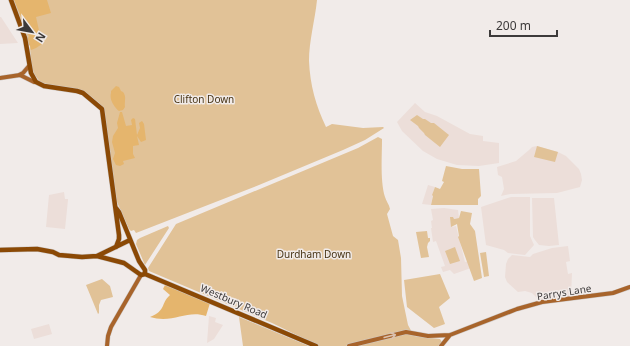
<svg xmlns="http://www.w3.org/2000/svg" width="630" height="346" font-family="'Noto Sans',sans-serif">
<rect width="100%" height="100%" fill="#f1ebe9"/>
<path fill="#ecded9" d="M0 17H1L18 43 0 44Z
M415 103 425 112 437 116 470 134 483 136V141L499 143V163L479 166 457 165 437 159 423 151 402 131 397 122Z
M537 146 558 152 566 156 579 169 581 174 582 180 580 187 557 193 510 194 501 196 504 189 502 177 498 175 497 167 516 161 529 150 532 147Z
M428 185 435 187 432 195H433L431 205 422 204Z
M64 192 65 199H68V200L65 229 46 227 49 195Z
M511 197H530V236L534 245 525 255 508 253 504 250 486 245 481 207Z
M532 198H554L559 245 549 246 539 245 535 240 533 237Z
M444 208 458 210 459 218 453 219 452 227 456 226 465 262 469 261 471 268 454 274 450 270 443 272 441 267 445 266 436 241 433 242 431 228H432L431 221 433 220 431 209Z
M568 246 570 261 566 262 568 274 572 273 571 296 539 300 532 293 525 291 518 292 507 282 505 277 506 264 508 259 512 255 530 257 533 254 552 248Z
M209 316 216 318 215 322 223 325 214 339 207 343Z
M49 324 52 334 34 339 31 329Z"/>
<path fill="#e1c297" d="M13 0H317C315 20 309 41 309 61 310 85 316 106 326 127L332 124 363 128 383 127 384 128 365 140 343 150 259 185 136 233 134 230 131 231 129 229 117 202 108 147 104 109 99 103 84 91 45 85 40 82 34 74 31 64 30 46 28 43Z
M417 115 423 119H425L431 123H434L439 127 433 135 439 127 449 135 440 147 425 135 424 133 419 128 418 126 410 120Z
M378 137 382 139C382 156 380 181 385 197 386 201 389 204 390 209L387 214 393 236 398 240 401 258 402 296 408 325 414 336 440 339 442 342 440 346H319L272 323 149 271 148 268 176 224 358 148Z
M537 146 558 152 555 162 534 157Z
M446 166 462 169H479L481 196 478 199V205H431L433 196 432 195 435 187 440 189 444 182 442 181Z
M461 211 472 213 470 224 475 231 482 278 474 281 458 237 459 236 457 224 451 227 450 217H453L454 219 459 218Z
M168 226 169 228 145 265 136 244 137 240 140 238Z
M427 231 428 238H430V241L428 243 427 247 429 257 421 258 416 232Z
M455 247 460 261 450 264 445 251Z
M486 252 489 276 484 277 480 253Z
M440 274 450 298 439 307 445 324 434 328 407 307 404 280Z
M102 279 110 286 113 297 101 300 99 305V313L98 314 86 285Z
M239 317 309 346H243Z"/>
<path fill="#e5b56d" d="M14 0H47L51 13 36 17 42 44 36 48 31 50 30 46 27 41 29 36Z
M116 86 119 87 121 91 123 92C127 97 124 101 125 107L123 110 119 111C114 107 109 99 111 93V91Z
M120 112H122L126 126 132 125 131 120 133 118 135 119 137 135 140 128 139 123 142 121 144 124 146 140 141 142 137 136 139 145 133 146V154L135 158 123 161 124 164 120 166 116 165 113 159 115 153 112 142 113 136 118 128 117 123Z
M165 285 210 303 206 316C190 311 179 319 163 319 159 319 154 318 150 317 167 310 160 304 170 295L163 289Z"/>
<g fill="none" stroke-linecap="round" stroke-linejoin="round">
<defs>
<path id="secondary" d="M19 75 23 73 29 66
M0 78 20 75 34 82H36
M107 346 108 336 111 327 141 275
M349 346 406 332 428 336 450 335 517 309 542 302 613 293 630 287
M441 346 450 335"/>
<path id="primary" d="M11 0 25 38 31 73 36 82 44 86 77 91 83 93 102 109 119 235V239L116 247
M0 250 37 249 53 252 59 255 82 257 97 256 130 240
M97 256 124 263 141 275 145 274V270L139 261 119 212 116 208
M145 274 316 346"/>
</defs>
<use href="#secondary" stroke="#cdc8c6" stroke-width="5"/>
<use href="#primary" stroke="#cdc8c6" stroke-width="5.5"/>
<use href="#secondary" stroke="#a8642b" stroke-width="4"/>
<use href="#primary" stroke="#8b4905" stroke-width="4.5"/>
</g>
<defs><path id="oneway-shaft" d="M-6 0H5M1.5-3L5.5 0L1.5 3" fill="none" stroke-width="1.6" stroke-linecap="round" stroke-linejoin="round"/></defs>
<use stroke="#dbc2b0" href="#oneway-shaft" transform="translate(390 336) rotate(-14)"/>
<g text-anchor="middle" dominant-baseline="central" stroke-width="3" stroke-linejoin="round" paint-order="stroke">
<g font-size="10" fill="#473314" stroke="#f1ebe9">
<text x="204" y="99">Clifton Down</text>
<text x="314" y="254">Durdham Down</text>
</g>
<g font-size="10" fill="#3d3a3a" stroke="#f1ebe9">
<text transform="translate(564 292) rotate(-9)">Parrys Lane</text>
<text transform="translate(234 301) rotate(23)">Westbury Road</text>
</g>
</g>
<g transform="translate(32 32) rotate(122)" stroke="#f1ebe9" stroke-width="3" paint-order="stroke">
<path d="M0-3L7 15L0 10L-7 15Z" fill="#3d3a3a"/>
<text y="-6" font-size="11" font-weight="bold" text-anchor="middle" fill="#3d3a3a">N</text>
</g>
<path d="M490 30v6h67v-6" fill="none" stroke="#3d3a3a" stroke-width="2"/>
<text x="496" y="30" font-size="12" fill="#3d3a3a" stroke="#f1ebe9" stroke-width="3" paint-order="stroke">200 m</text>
</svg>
